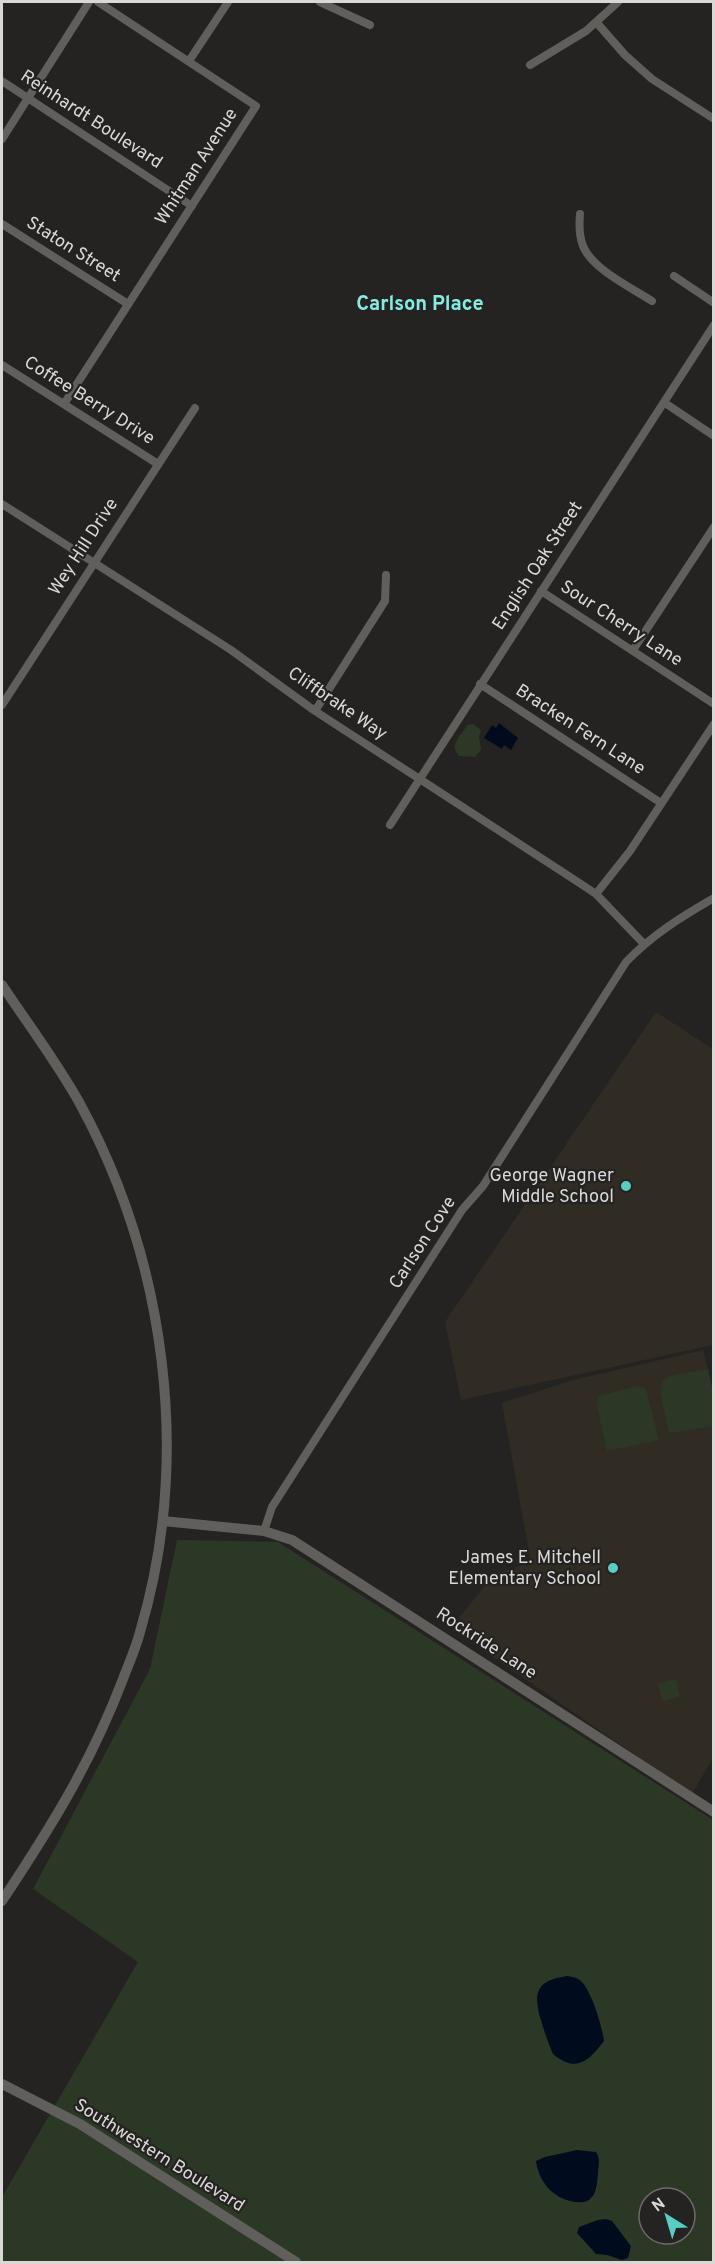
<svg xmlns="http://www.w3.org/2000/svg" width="715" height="2264" font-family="Overpass,sans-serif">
<rect width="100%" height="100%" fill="#242321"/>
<path fill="#302c24" d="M656 1012 713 1049V1345L461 1400 445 1322Z
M703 1350 714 1394V1756L692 1794 451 1628 495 1573 531 1563 502 1403 573 1380Z"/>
<path fill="#2c3826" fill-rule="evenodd" d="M473 724 481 730 479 737 481 750 475 757 459 756C448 744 462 735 467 725Z
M708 1369 713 1394V1426L669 1433 660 1391 662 1382 670 1376Z
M638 1386 646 1389 659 1440 607 1451 596 1401 599 1396Z
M177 1540 278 1542 713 1820V2262H2V2197L138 1962 33 1889 150 1669ZM649 2198H685V2234H649Z
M676 1679 680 1697 662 1701 658 1683Z"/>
<path fill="#000c1d" d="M499 723 518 738 511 750 504 745 502 749 484 738 492 725 496 728Z
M567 1976C573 1977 577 1977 581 1981 592 1992 602 2026 604 2041 588 2062 576 2073 553 2054 549 2045 546 2036 543 2027 534 1998 531 1981 567 1976Z
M577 2150 596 2152C601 2159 598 2166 598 2174 597 2181 597 2192 592 2197 588 2202 582 2203 575 2202 554 2199 539 2183 536 2161L545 2157Z
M606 2219 612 2221 631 2246 628 2258 622 2260 607 2255 596 2254 577 2233 579 2227 598 2220Z"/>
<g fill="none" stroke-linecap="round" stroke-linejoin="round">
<path stroke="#605f5c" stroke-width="8" d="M320 2 370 25
M597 23 625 55 652 79 714 119
M189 61 228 2
M530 65 586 31 618 2
M2 81 192 206
M2 139 89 2
M580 214C579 225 579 236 583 246 592 269 632 288 652 301
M2 224 128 304
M674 276 714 303
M2 365 158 464
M665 403 714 436
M64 404 256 106 98 2
M2 504 231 650 315 711 581 884 596 894 644 944
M541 591 714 704
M633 650 714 527
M480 684 661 803
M2 705 195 408
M315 711 385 601 386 575
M390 825 714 325
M596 894 630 851 714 724
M264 1531 272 1507 462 1210 483 1186 626 962C652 935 681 917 714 898"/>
<path stroke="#605f5c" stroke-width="10" d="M2 985C28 1024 56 1061 79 1102 166 1261 192 1457 140 1632 136 1648 129 1663 123 1679 91 1763 51 1827 2 1901
M163 1521 264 1531 292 1540 714 1812
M2 2084 80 2124 296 2262"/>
</g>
<g fill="#56cec4" stroke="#242321" stroke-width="2">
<circle cx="626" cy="1186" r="6"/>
<circle cx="613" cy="1568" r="6"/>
</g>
<g text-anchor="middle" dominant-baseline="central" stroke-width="4.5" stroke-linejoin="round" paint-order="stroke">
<g font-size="18" fill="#d9d8d6" stroke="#242321">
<text transform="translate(91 120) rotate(33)">Reinhardt Boulevard</text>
<text transform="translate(197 167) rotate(-57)">Whitman Avenue</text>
<text transform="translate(73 250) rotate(32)">Staton Street</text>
<text transform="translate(89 401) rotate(32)">Coffee Berry Drive</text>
<text transform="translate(84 547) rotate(-57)">Wey Hill Drive</text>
<text transform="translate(538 566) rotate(-57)">English Oak Street</text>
<text transform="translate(621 624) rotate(33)">Sour Cherry Lane</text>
<text transform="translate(337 704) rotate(34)">Cliffbrake Way</text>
<text transform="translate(580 730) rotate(33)">Bracken Fern Lane</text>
<text transform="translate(423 1243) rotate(-57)">Carlson Cove</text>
<text transform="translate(486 1644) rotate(33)">Rockride Lane</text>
<text transform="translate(159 2156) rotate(32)">Southwestern Boulevard</text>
</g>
<g font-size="18" fill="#d9d8d6" stroke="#242321" text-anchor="end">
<text x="614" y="1176">George Wagner<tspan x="614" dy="21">Middle School</tspan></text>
<text x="601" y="1558">James E. Mitchell<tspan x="601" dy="21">Elementary School</tspan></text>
</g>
<g font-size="20" font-weight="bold" fill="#83ede3" stroke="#242321">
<text x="420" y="305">Carlson Place</text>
</g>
</g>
<rect width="715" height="2264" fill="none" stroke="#d9d8d6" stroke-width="6"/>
<g transform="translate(667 2216) rotate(323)"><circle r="28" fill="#242321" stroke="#6c6b69" stroke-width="1.5"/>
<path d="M0-4.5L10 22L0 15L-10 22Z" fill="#56cec4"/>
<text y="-9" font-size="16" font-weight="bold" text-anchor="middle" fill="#d9d8d6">N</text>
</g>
</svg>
